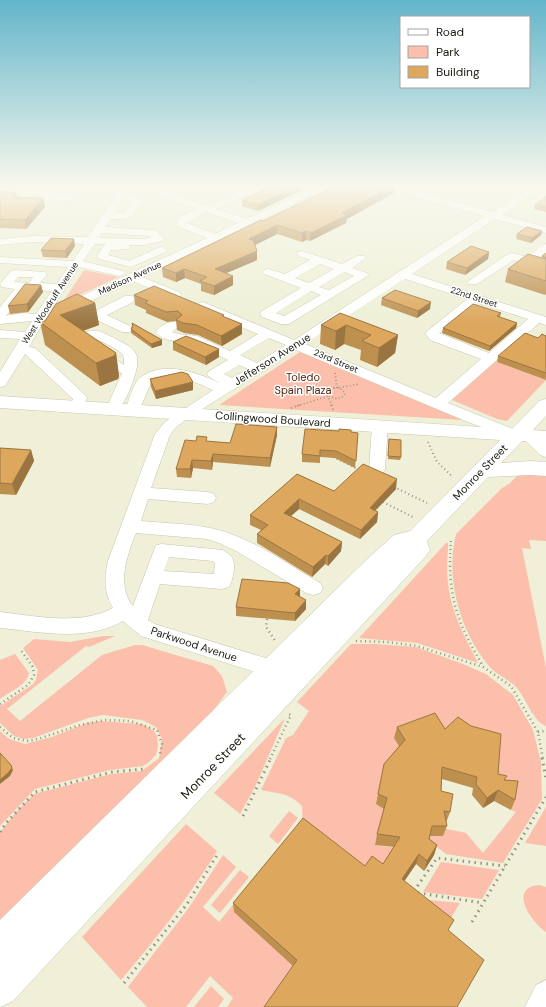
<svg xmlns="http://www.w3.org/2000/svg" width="546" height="1007" font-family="'DM Sans',sans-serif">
<rect width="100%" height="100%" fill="#eff0d7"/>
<path fill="#fbbfab" d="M84 270 119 277 62 303Z
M300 352 463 420 219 405Z
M492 360 546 380 507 421 497 419 450 399Z
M529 473 546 475V541L529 540 531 549 522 548 546 668V726C534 722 526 699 517 688 509 679 496 675 489 666 460 631 445 579 456 534L502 488 509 484 518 475Z
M446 543H448C448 556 446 570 448 583 451 613 465 637 478 663L417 643 359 638Z
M103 636H115L89 647 86 646 7 709 20 721 102 655 135 645H142L213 666 222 676 227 692 212 712 0 920V832L18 810 34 794 111 774 142 771 159 758 162 739 156 727 142 720 103 715 88 718 33 738 24 739 14 736 0 723V706L32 685 36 680 38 670 23 648 34 639 70 642Z
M351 644H375L416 647 463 664 486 674 513 695 533 730 541 762 542 799 503 863 446 854 437 847 434 855 428 836 442 828 466 833 483 853 516 812 511 810 513 792 411 766 384 809 375 845 397 848 380 874 363 876 303 828 302 806C288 792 279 794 261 790L286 738 293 735 309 711 297 702Z
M15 654 29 673C27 685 9 692 0 699V660Z
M285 718 255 787 240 814 214 793Z
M101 721 142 724 153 730 157 736 158 746 156 755 148 763 143 766 110 770 35 789 0 826V784L13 770 0 755V731L9 739 25 744 52 737 87 723Z
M546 807V846L525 843Z
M289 811 298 818 278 844 269 836Z
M186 824 217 851C189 897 156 939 121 980L82 937Z
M223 855 236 867 203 907 219 922 253 880 297 969 270 1007H227L233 998 210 976 186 1007H147L128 987 188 909Z
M441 862 499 870 482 899 423 892Z
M240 870 249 877 220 913 211 905Z
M539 885 546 887V932C532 923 507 888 539 885Z
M419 899 460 903 446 926Z
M211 986 224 999 218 1007H194Z"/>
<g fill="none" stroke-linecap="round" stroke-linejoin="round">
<defs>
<path id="minor" d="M53 184H62L54 195 74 194 79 197C72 204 13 199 0 199V193L43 195Z
M124 184H144L164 191 181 184H194L173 194 208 206 257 184H269L216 209 247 219 322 184H334L142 277 179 292 181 295 179 298H171L133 281 84 304 97 310 125 296H133L135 299 133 302 107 315 130 326 132 329 130 332H122L74 309 43 323 29 347 35 348 85 395 87 398 82 410 77 411 72 410 70 407 73 399 25 354 5 386 0 387V372L20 339 0 338V330L25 332 32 321 0 324V307L15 289 1 287 0 284 11 271 15 270 45 272 47 274 40 283 57 284 68 267 0 263V257L73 261 84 244 32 242 0 245V239L32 236 88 237ZM132 186 197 209 180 217 176 224 177 226 207 238 51 310 79 267 119 276 123 275 125 273 123 271 83 261 95 244H107L104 245 97 256 99 259 131 267 166 252 167 250 162 247 158 248 129 261 108 255 111 250 129 249 130 247 129 245H144L163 241 164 239 157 231 153 230 105 227 111 219C135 219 130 219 143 199L138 196 126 195ZM122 201H132L124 213H115ZM206 212 238 223 215 234 187 223ZM101 233 150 236 151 237 144 239 99 238ZM18 277H33L29 283 14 282ZM26 290 52 291 36 314 23 313 4 316H6Z
M374 184H389L492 212 523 192 499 186 498 184H514L529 188 535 184H546L538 191 541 193 539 195H532L502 215 546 227V233L495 219 412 274 546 317V325L539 323 448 403 523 433C534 430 539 437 546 443V457L540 455 523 438 517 440 512 438 468 422 296 350 191 416 175 428 170 435 151 488 208 492 214 494 216 498 214 502 208 504 148 499 141 521C170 524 203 523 231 534 262 545 292 567 320 583L323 588 320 593 313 595 306 593 236 551 219 543 207 539 136 533C127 556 116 585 133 606L156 545 162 544 223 550C226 552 229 554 231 556 237 563 233 580 229 587L222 589 160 584 148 620 155 624 288 665 292 671 288 677 281 680 141 636 123 621C86 642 40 632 0 628V612C36 616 79 626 113 608 104 592 104 578 108 561L155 434 165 422 213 390C192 380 172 372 151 383L138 413 133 414 128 413 126 410C128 402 134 381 141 377 164 360 198 373 220 383L209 377 207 374 209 371 228 360C216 354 203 347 191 343 180 340 163 343 156 332 160 325 172 320 179 322L181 325 172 332 178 334 197 336 230 351 258 334 199 309 197 306 199 303 203 302 294 340 485 216 375 186ZM405 279 467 299 425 333 430 340 481 359 436 398 305 344ZM478 303 528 319 489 353 439 333ZM269 338 286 345 257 363 240 355ZM239 365 248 369 232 378 224 374ZM169 557 213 561 215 563 214 574 164 571Z
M546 244V253L536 262 546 266V273L514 260 477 284H469L467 282 508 254 512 253 528 257 542 245Z
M302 251 342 264 357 256H365L366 258 352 268 367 273 369 275 289 324H281L262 317 260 314 262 311 301 288 264 274 262 272 264 270 268 269 285 274 310 260 298 256 297 254 298 252ZM320 264 334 269 309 283 295 278ZM344 272 354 276 329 290 319 287ZM311 291 321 295 284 316 276 313Z
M89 331C100 329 107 335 116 339 123 343 132 346 136 354 142 367 126 400 118 412L113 413 108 412 106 409 122 373 114 371 73 342 75 335ZM91 338C97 338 120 350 123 355 124 358 124 362 124 365L86 340Z
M380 421 385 423 388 426 385 469 383 473 377 474 371 473 369 469 372 426 375 423Z
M546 980V1007H525L536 985Z"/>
<path id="major" d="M0 396 512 429 539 401 546 399V416L533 430 546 431V443L522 441 501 463 531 461 546 462V476L531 475 488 477 427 541 430 550 426 556 13 1001 0 1007V920L363 563 394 535 410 531 500 440 0 408Z"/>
</defs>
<use href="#minor" stroke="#c6c6ae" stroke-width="1"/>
<use href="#major" stroke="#c6c6ae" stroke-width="1"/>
<path stroke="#929281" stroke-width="1.5" stroke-dasharray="1 2.5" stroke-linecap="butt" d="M335 373 337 388 359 384
M334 388H340L345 393 344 396 337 399 328 396 327 391Z
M297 406 328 396 332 406"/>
<path stroke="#929281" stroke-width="2" stroke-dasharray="1 3" stroke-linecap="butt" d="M331 405 334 412
M291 408 300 405
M428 442 437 462 453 477
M333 457 360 470
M394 487 427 503
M383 502 413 517
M450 562 451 538"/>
<path stroke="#929281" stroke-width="2.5" stroke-dasharray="1 3.5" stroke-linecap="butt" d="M450 561C450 605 461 629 483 666
M267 619 266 627 276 642
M356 641 387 642 417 646 483 667 511 686 538 732 543 759
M0 704 28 685 34 675 33 667 20 649
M0 727 13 738 27 741 38 739 80 725 105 720 130 721 157 730 162 744 160 754
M538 732 546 731
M270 759 291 715 288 714"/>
<path stroke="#929281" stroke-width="3" stroke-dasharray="1.5 4.5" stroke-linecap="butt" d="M542 758 546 778
M243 816 271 758
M0 832 6 823 35 792 112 772 144 769
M414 891 437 858 505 866
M418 893 483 903
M472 922 546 797
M124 983 187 904 219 852"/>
<use href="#minor" fill="#fff" fill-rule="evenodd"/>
<use href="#major" fill="#fff" fill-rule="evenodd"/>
</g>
<path fill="#be9050" d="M303 184 302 190 258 211 242 206V200Z
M335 184 395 185 394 193 347 219 346 223 310 241 306 240 302 242 277 234 255 245 257 251V260L226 273 233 285 214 295 201 291V284L185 278 176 282 163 277 162 268 335 187Z
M396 184H409L404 187Z
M0 191 17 197 43 198 45 207 26 229 0 228Z
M546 196V212L534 209 535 205Z
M542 231 541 235 531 243 516 239 517 234Z
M75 246 67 258 43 257 41 250Z
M489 252 488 259 465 275 446 269 447 262Z
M546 253V294L545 295 505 282 508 269 541 258 542 256Z
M41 285 43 292 28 312 10 314 8 306Z
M134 295 224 317 242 324V334L222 346 198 335 184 333 177 330 176 321 167 322 146 313V310L135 305Z
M382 298 430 309 417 318 381 305Z
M95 303 99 325 83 331 116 353 119 376 118 379 100 386 45 345 40 322Z
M340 313 398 335 395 353 377 367 360 360 361 350 344 344 335 350 320 344 321 325Z
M501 313 500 317 517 323 516 328 489 351 442 333 443 328Z
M132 323 162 345 152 348 131 333V329L132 326Z
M546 336V380L497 362 498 356 538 338Z
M173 342 219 357 206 365 173 350Z
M150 379 193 390 156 399 151 387Z
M277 427V435L270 467 213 462 212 470 193 468 191 478 177 477 176 469 207 442 230 443Z
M351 432 358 433 355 468 335 458 320 457V463L302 462V454Z
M389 439 401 457 400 460 388 459Z
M0 448 31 450 34 461 16 495 0 494Z
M297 474 334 491 396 489 375 511 378 512 377 522 360 539 299 509 291 516 342 542 341 551 328 566 325 564 312 577 257 543V534L261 530 250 525V515Z
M300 589V597L306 609 295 621 236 616V607Z
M397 727 445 729 505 780 515 800 511 810 494 801 483 808 472 795 473 788 442 779 441 791 450 812 446 823 447 826 443 836H430L429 839 437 845 434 855 424 871 416 864 404 881 449 930 293 966 234 912 233 903 365 866 383 864 394 847 375 845 377 834 384 809 376 804 384 764 399 746 394 738Z"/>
<path fill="#9b7541" d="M303 184 302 190 258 211V205Z
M395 185 394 193 347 219 346 223 310 241 311 233 342 213Z
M16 193 18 201 12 197Z
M43 198 45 207 26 229 25 220Z
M277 225V234L249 248V239Z
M306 231V240L302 242V233Z
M542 231 541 235 531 243 532 238Z
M74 239 75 246 67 258 65 251Z
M257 251V260L215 278V269Z
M489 252 488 259 465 275 467 268Z
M184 269 185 278 176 282V273Z
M233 276V285L214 295V286Z
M41 285 43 292 28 312 27 304Z
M431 302 430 309 417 318 418 311Z
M95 303 99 325 65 337 60 315Z
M517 323 516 328 489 351 490 346Z
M242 324V334L222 346 221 336Z
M346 325 344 344 335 350 336 331Z
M398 335 395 353 377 367 379 348Z
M162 340V345L152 348 151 344Z
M219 349V357L206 365 205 357Z
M116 353 119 376 118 379 100 386 96 363Z
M193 382V390L156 399 155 391Z
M277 427V435L270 467V458Z
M31 450 34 461 16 495 12 484Z
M213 454V462L212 470 211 461Z
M192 460 193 468 191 478 190 469Z
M397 479 396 489 368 518 370 508Z
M299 499V509L284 522V513Z
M378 512 377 522 360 539 361 530Z
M342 542 341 551 328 566V556Z
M326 555 325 564 312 577 313 567Z
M300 589V597L295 594Z
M306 600V609L295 621V613Z
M12 768 13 770 10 776 0 784V780Z
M498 790 494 801 483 808 487 798Z
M437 845 434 855 424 871 427 861Z
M419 854 416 864 399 889 402 879Z"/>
<path fill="#dda75d" stroke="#9b7541" d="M278 184H302L258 205 242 200Z
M340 184 395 185 342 213 347 215 311 233 306 231 302 233 277 225 249 239 253 240 257 251 215 269 233 276 214 286 200 281 207 277 184 269 176 273 162 268 261 220 263 221Z
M0 191 16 193 12 197 43 198 25 220 0 219Z
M546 196V207L535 205Z
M527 227 542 231 532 238 517 234Z
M51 238 74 239 65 251 41 250Z
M471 246 489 252 467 268 447 262Z
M546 253V258L542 256Z
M528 254 546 259V281L508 269Z
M25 284 41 285 27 304 8 306Z
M154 286 224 315 222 316 242 324 221 336 197 325 183 323 176 320 182 315 178 311 166 312 145 303 148 301 134 295Z
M395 290 431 302 418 311 382 298Z
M77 294 95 303 60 315 116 353 114 356 96 363 40 322 45 321 56 304Z
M473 304 501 313 497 316 517 323 490 346 443 328Z
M340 313 398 335 379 348 362 341 371 335 346 325 336 331 321 325Z
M132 323 162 340 151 344 131 329 133 326Z
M525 333 538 338 542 334 546 336V373L498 356Z
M186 336 219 349 205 357 173 342Z
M182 372 188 374 193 382 155 391 150 379Z
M236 424 277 427 270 458 213 454 211 461 192 460 190 469H176L185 440 196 441 197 436 207 437 206 441 230 443Z
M305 429 339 431V429L351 430V432L358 433 356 461 336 451 320 450V456L302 454Z
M389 439 401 440V457L388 456Z
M0 448 31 450 12 484 0 483Z
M363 464 397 479 370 508 378 512 361 530 299 499 284 513 342 542 328 556 326 555 313 567 257 534 268 525 250 515 297 474 334 491Z
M242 579 288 583 300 589 295 594 306 600 295 613 236 607Z
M435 713 445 729 458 717 471 726 501 734 498 774 507 776 504 780 518 781 515 800 498 790 487 798 476 784 477 777 442 767 441 791 453 794 450 812 444 811 447 826H432L429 839 437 845 427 861 419 854 402 879 454 920 448 930 484 960 457 1007H264L297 960 233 903 303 818 365 866 372 856 383 864 400 837 377 834 387 798 378 794 384 764 405 740 397 727Z
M0 753 11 765 12 768 8 773 0 780Z"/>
<linearGradient id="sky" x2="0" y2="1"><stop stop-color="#63b5ca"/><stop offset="0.57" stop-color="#f8f8ed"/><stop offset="1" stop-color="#f8f8ed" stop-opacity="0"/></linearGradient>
<rect width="546" height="325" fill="url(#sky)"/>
<g text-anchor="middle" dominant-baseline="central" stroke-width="3" stroke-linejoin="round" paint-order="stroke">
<g font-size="9" fill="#191911" stroke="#fff">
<text transform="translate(130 278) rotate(-25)">Madison Avenue</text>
<text transform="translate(474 297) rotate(18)">22nd Street</text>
<text transform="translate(50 303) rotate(-57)">West Woodruff Avenue</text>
<text transform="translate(336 361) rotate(23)">23rd Street</text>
</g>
<g font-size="11" fill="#191911" stroke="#fff">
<text transform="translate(272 359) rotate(-32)">Jefferson Avenue</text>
<text transform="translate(273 419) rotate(4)">Collingwood Boulevard</text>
<text transform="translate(480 472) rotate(-46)">Monroe Street</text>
<text transform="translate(194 644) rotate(18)">Parkwood Avenue</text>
</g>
<g font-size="11" fill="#56210d" stroke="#fff">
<text x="303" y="377">Toledo<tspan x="303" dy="13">Spain Plaza</tspan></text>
</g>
<g font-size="13" fill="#191911" stroke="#fff">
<text transform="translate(213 766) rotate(-46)">Monroe Street</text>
</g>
</g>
<rect x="400" y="16" width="130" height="72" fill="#ffffff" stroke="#a3a3a0"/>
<rect x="408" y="29" width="20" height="6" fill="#ffffff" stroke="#a3a3a0"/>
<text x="436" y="36" font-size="12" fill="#191911">Road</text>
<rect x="408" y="46" width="20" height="12" fill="#fbbfab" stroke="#a3a3a0"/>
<text x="436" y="56" font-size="12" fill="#191911">Park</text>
<rect x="408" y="66" width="20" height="12" fill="#dda75d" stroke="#a3a3a0"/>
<text x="436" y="76" font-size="12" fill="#191911">Building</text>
</svg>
